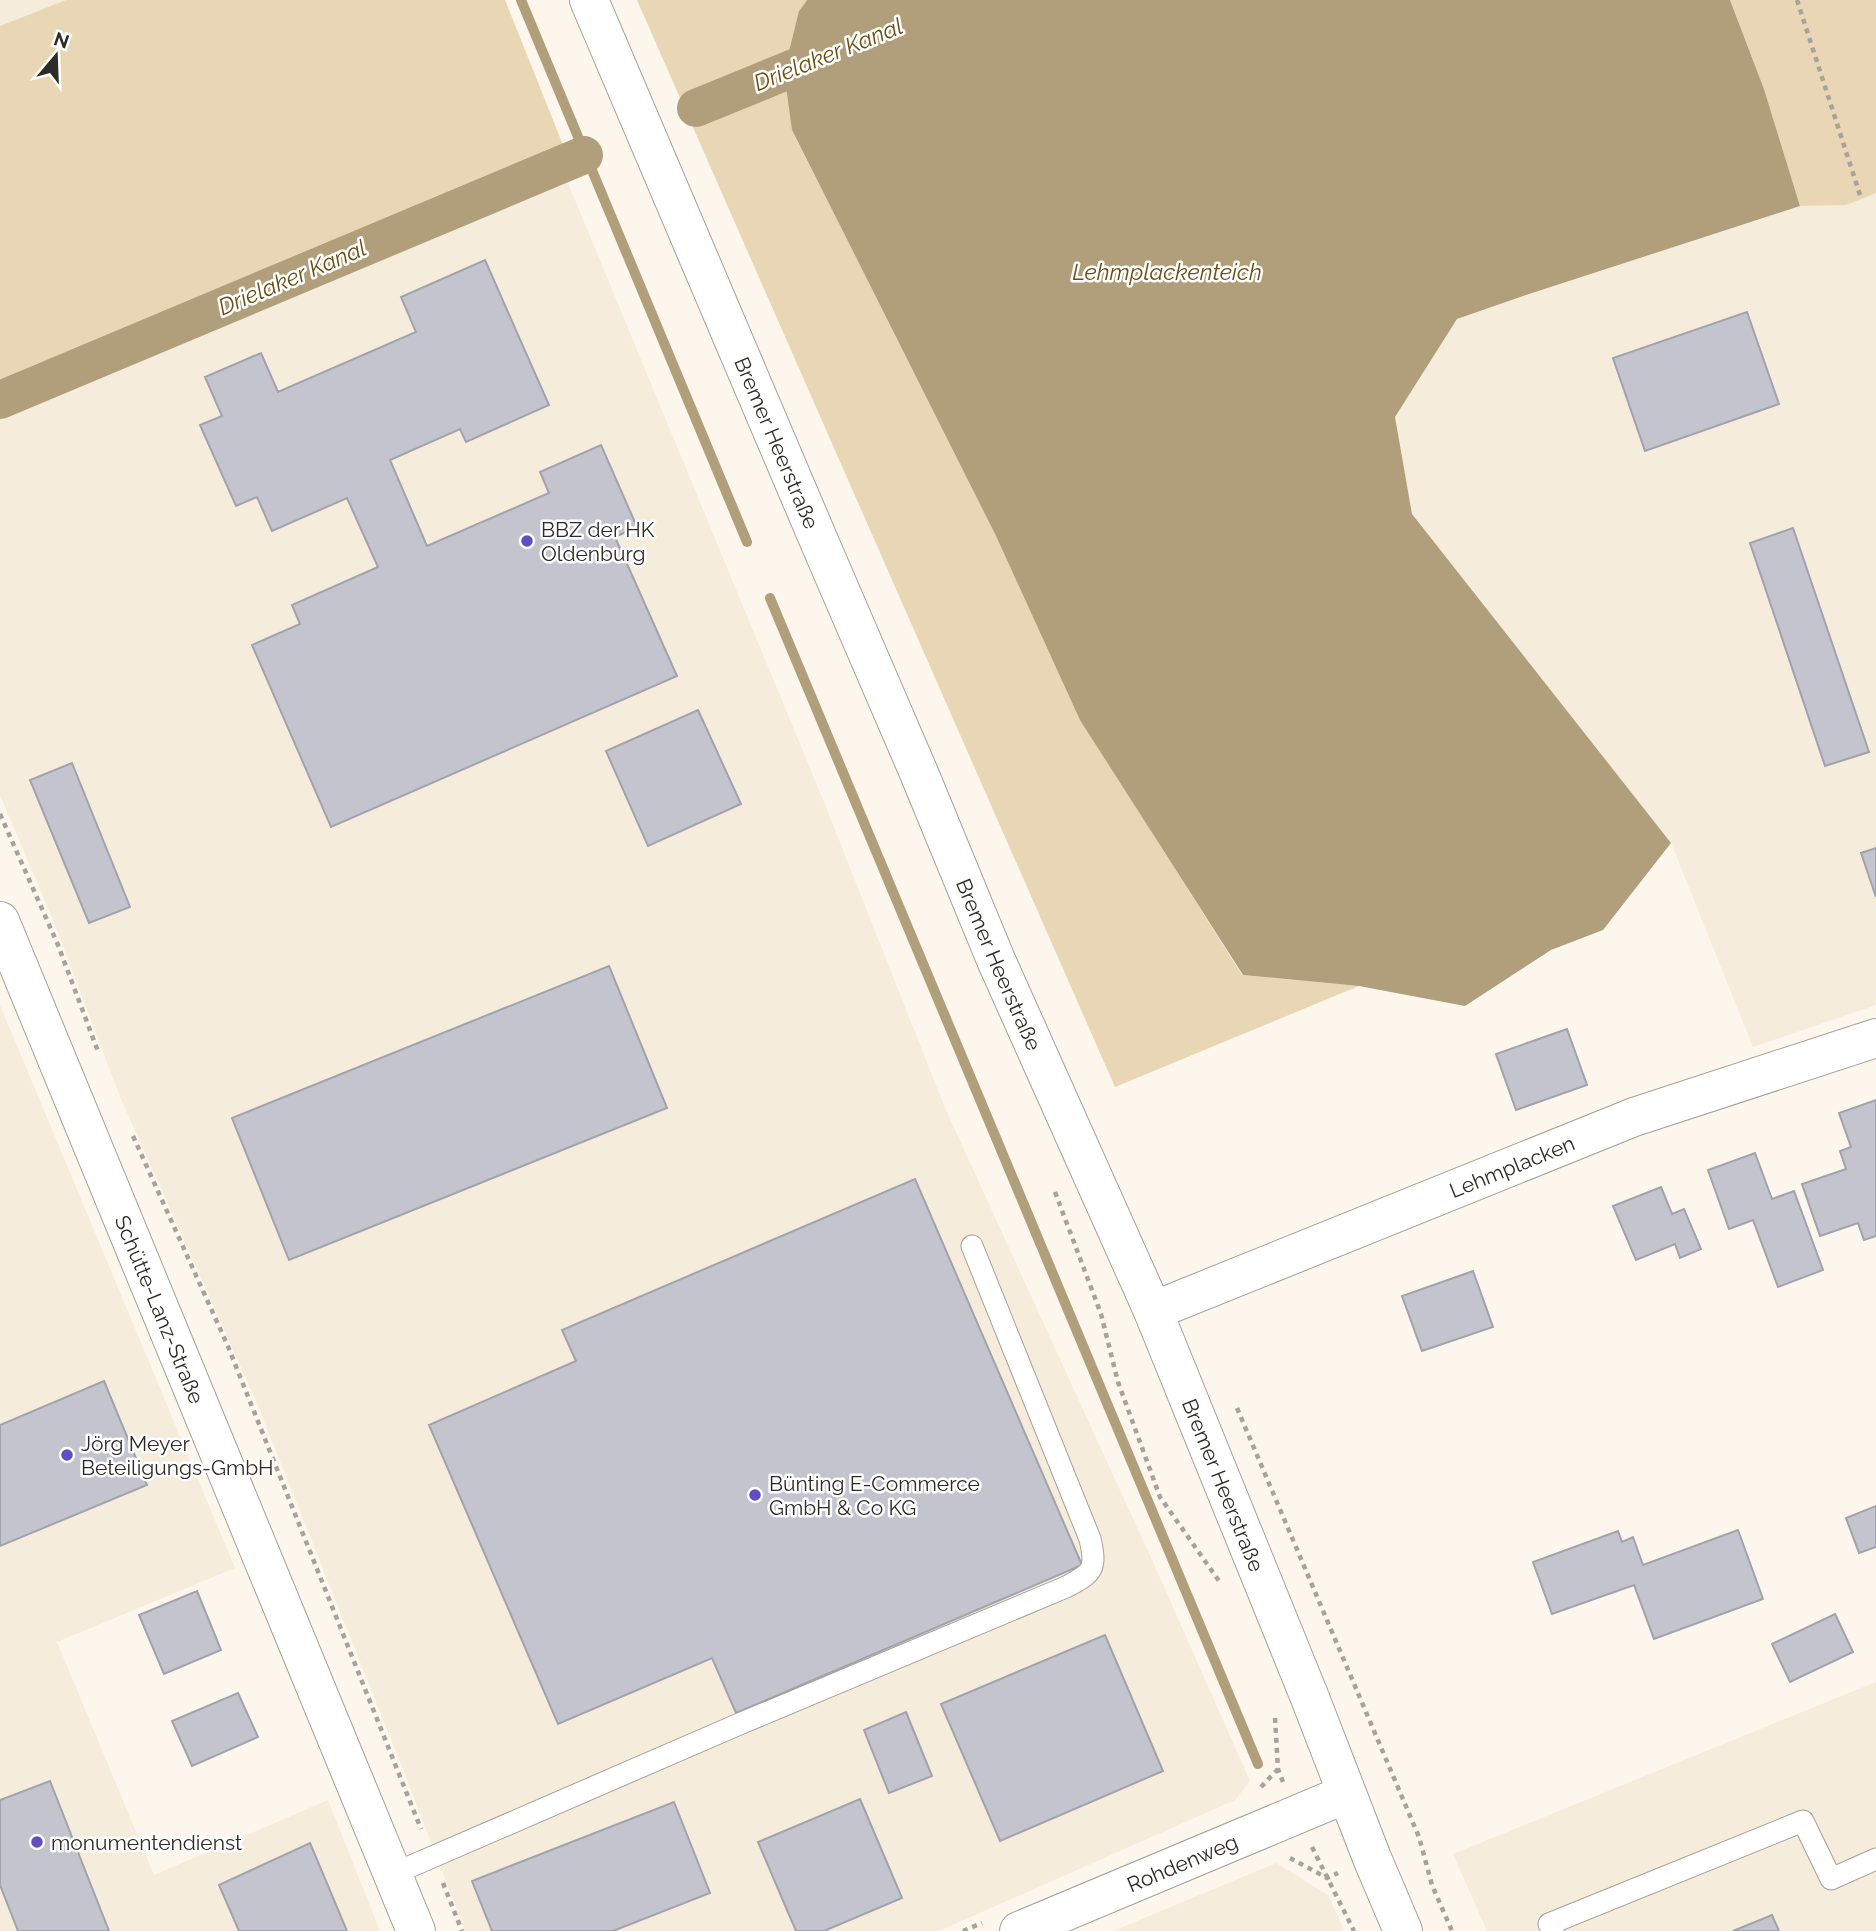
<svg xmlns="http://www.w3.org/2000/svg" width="1876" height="1931" font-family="Raleway,sans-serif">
<rect width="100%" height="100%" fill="#fcf6ec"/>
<path fill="#f5ecdb" d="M0 0H66L0 26Z
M568 183 824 802 945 1108 1157 1571 1250 1781 1235 1800 939 1931H465L404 1772 256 1401 121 1099 53 920 0 795V415Z
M1876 193V1005L1753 1047 1671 843 1412 514 1395 417 1457 319 1526 295 1800 206 1846 205Z
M0 1005 235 1568 57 1642 154 1875 328 1800 380 1931H0Z
M1876 1682V1931H1487L1453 1854Z
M1276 1863 1328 1895 1344 1931H1113Z"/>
<path fill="#e8d6b4" d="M66 0H505L563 145 0 382V26Z
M637 0H807L799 11 792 130 996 536 1081 720 1242 975 1359 986 1115 1087Z
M1730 0H1876V193L1846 205 1800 206 1764 89Z"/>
<path fill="#b19f7c" d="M807 0H1730L1764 89 1800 206 1526 295 1457 319 1395 417 1412 514 1671 843 1603 930 1551 950 1465 1006 1359 986 1243 975 1080 720 996 536 792 130 784 72 799 11Z"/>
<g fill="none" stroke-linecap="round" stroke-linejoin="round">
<path stroke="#b19f7c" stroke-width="10" d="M521 0 747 542
M770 598 1258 1764"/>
<path stroke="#b19f7c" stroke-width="38" d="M696 108 833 52
M0 400 584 155"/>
</g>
<path fill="#c4c4ce" stroke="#a2a2ac" stroke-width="2" d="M485 260 549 405 466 442 460 429 390 460 427 546 549 493 540 472 601 445 637 527 615 537 677 676 331 827 252 645 300 624 292 605 378 567 347 498 272 531 257 497 236 506 200 425 222 416 205 377 261 353 278 392 416 332 401 297Z
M1747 312 1779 404 1645 451 1613 358Z
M1793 528 1869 752 1825 766 1750 543Z
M698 710 741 804 648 846 606 751Z
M72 763 130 907 89 923 30 780Z
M1876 848V897L1861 853Z
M609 966 667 1108 289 1260 232 1118Z
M1567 1029 1587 1085 1516 1110 1496 1054Z
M1876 1100V1236L1864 1240 1858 1223 1820 1236 1802 1184 1846 1169 1840 1151 1851 1147 1839 1113Z
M1755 1153 1772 1199 1794 1191 1823 1270 1778 1287 1753 1220 1729 1229 1708 1170Z
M915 1179 1082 1565 736 1713 712 1658 558 1724 429 1425 576 1361 562 1330Z
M1661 1187 1672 1214 1684 1209 1701 1249 1680 1258 1675 1244 1636 1260 1613 1206Z
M1473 1271 1493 1327 1422 1351 1402 1296Z
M104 1381 147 1485 0 1546V1425Z
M1876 1506V1547L1859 1553 1846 1518Z
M1738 1530 1763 1599 1654 1639 1634 1585 1552 1614 1533 1562 1618 1531 1622 1542 1633 1537 1643 1565Z
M197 1591 221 1650 164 1674 139 1615Z
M1835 1614 1853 1652 1790 1682 1772 1644Z
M1105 1635 1163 1771 1000 1841 941 1704Z
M238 1693 258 1737 192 1766 172 1721Z
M906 1712 932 1776 889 1793 864 1730Z
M50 1781 109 1931H18L0 1885V1800Z
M860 1799 902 1898 824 1931H796L758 1842Z
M674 1802 710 1893 613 1931H492L472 1881Z
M310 1843 347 1931H239L219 1885Z
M1772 1915 1779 1931H1733Z"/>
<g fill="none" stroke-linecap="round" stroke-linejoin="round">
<defs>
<path id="lane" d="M393 1874 737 1725 1066 1587C1093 1573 1097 1569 1090 1539L972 1246
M1553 1931 1549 1924 1803 1821 1831 1879 1876 1859"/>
<g id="street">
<path id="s1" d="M0 921 416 1931"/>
<path id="s2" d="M1153 1311 1634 1117 1876 1038"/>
<path id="s3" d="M1019 1931 1346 1794"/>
</g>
<g id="secondary">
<path id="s4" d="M589 0 819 541 919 773 996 960 1153 1311 1310 1698 1372 1858 1403 1931"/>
</g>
</defs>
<use href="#lane" stroke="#a5a096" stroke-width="23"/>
<use href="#street" stroke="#a5a096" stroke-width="40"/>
<use href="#secondary" stroke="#a5a096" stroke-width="40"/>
<path stroke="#a7a39c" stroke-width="4.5" stroke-dasharray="5 5" stroke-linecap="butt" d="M1797 0 1861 198
M0 814 58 945 99 1054
M133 1136 227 1344 421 1829
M1055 1192 1101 1314 1118 1382 1160 1497 1219 1581
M1237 1408 1419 1837 1432 1885 1452 1931
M1275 1718 1278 1769 1283 1782
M1261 1787 1278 1769
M1312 1847 1354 1931
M1290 1858 1327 1878 1338 1873
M443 1883 462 1931
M963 1931 982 1923"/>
<use href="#lane" stroke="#fff" stroke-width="21"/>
<use href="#street" stroke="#fff" stroke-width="38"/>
<use href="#secondary" stroke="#fff" stroke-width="38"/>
</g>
<g fill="#614dc6" stroke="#fff" stroke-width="2.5">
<circle cx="527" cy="541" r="7"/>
<circle cx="67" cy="1455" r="7"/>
<circle cx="755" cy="1495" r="7"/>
<circle cx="37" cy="1842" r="7"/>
</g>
<g text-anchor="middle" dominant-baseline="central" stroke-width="5" stroke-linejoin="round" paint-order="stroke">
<g font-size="21" fill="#2d2b27" stroke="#fff">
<text stroke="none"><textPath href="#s4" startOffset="481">Bremer Heerstraße</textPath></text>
<text stroke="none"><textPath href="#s4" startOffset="1048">Bremer Heerstraße</textPath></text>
<text stroke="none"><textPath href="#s2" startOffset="387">Lehmplacken</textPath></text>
<text stroke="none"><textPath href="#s1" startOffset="420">Schütte-Lanz-Straße</textPath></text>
<text stroke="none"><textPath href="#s4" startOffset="1615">Bremer Heerstraße</textPath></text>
<text stroke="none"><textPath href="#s3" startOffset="177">Rohdenweg</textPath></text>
</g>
<g font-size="21" fill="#2d2b27" stroke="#fff" text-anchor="start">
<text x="541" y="529">BBZ der HK<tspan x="541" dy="24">Oldenburg</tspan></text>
<text x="81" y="1443">Jörg Meyer<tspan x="81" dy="24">Beteiligungs-GmbH</tspan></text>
<text x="769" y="1483">Bünting E-Commerce<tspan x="769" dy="24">GmbH &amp; Co KG</tspan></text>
<text x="51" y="1842">monumentendienst</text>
</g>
<g font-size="23" font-style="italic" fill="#6a4f12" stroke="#fff">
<text transform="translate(828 54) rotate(-22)">Drielaker Kanal</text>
<text x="1167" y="271">Lehmplackenteich</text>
<text transform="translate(292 277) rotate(-23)">Drielaker Kanal</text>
</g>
</g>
<g transform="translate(56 56) rotate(19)" stroke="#ffffff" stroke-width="5" paint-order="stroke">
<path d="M0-5L12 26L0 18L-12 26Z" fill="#2d2b27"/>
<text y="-10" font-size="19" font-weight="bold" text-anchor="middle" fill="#2d2b27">N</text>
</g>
</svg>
